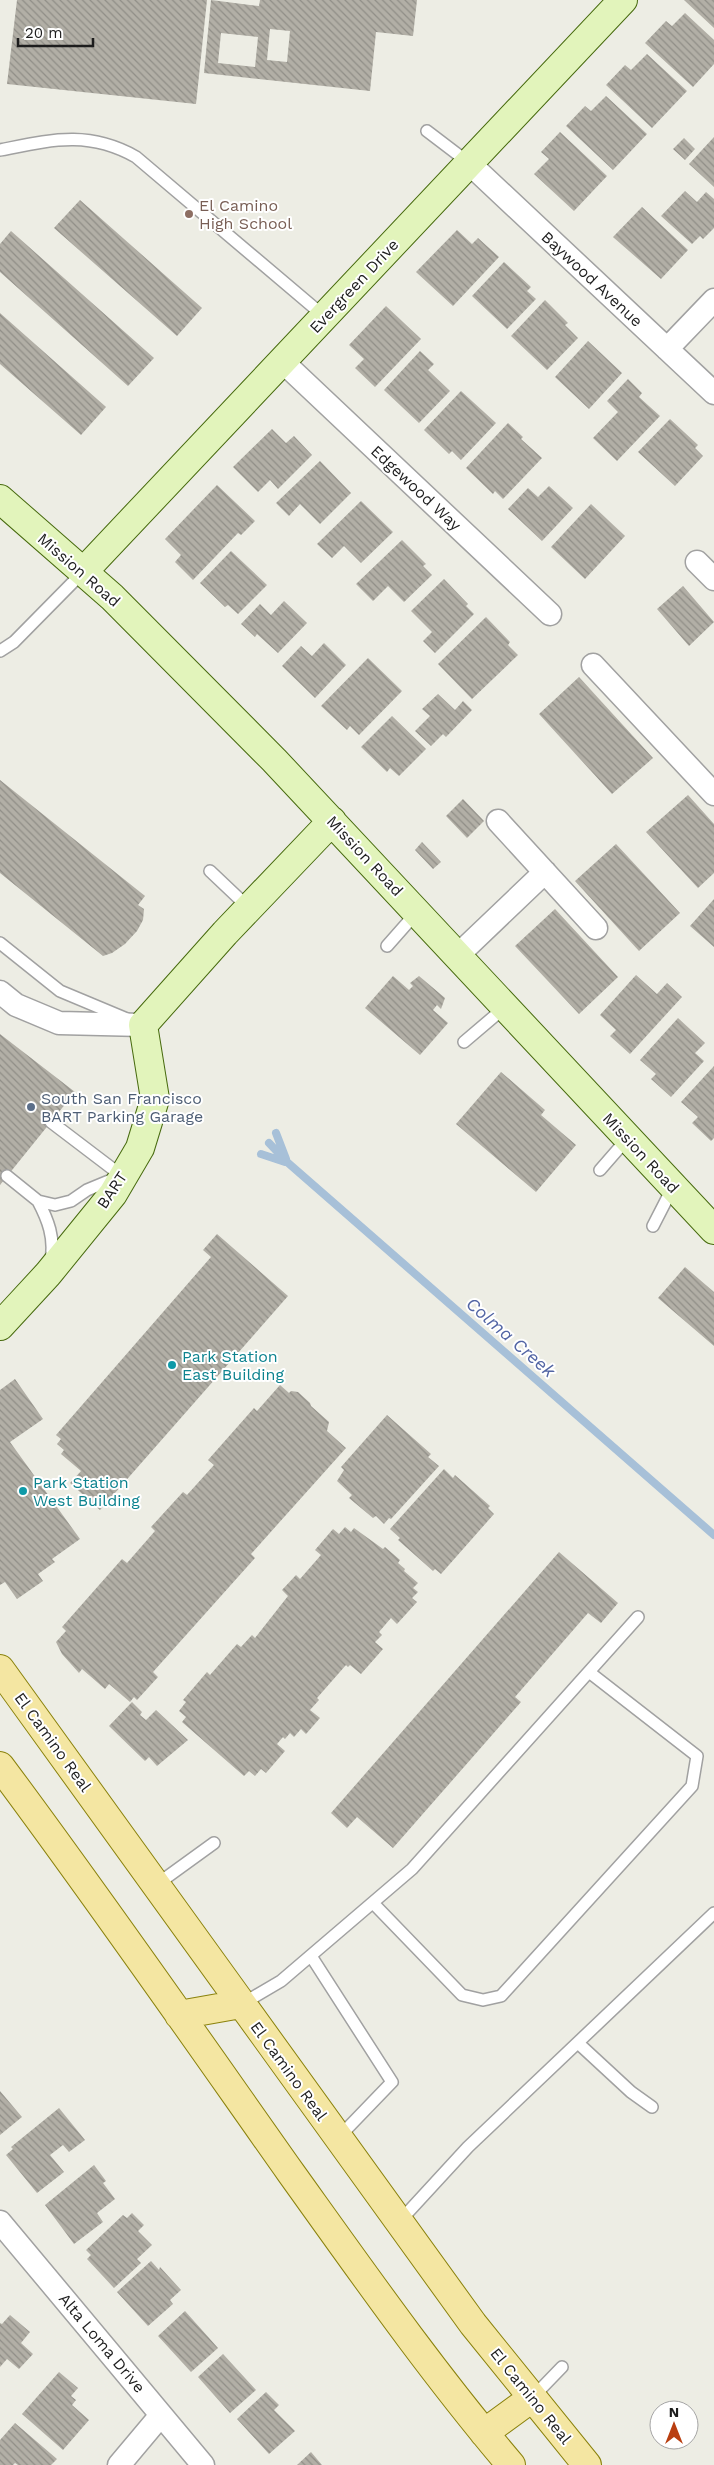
<svg xmlns="http://www.w3.org/2000/svg" width="714" height="2465" font-family="'Work Sans',sans-serif">
<defs>
<pattern id="building-back-hatch" width="6" height="6" patternUnits="userSpaceOnUse" patternTransform="scale(1.25)"><rect width="6" height="6" fill="#b2afa6"/><path d="M-1 5l2 2M0 0l6 6M5-1l2 2" fill="none" stroke="#908e87"/></pattern>
</defs>
<rect width="100%" height="100%" fill="#edede4"/>
<g fill="none" stroke-linecap="round" stroke-linejoin="round">
<path stroke="#a7c0d8" stroke-width="8" d="M276 1133 286 1159
M269 1143 287 1162 714 1535
M261 1154 285 1162"/>
</g>
<path fill="url(#building-back-hatch)" fill-rule="evenodd" d="M17 0H207L196 104 7 84Z
M211 0 259 6 260 0H417L413 36 376 32 370 91 204 73ZM270 29 290 31 287 62 267 60ZM221 33 258 37 255 67 218 63Z
M684 0H714V28Z
M685 13 714 40V64L693 87 645 43 666 21 672 26Z
M647 54 687 91 652 128 606 85 625 65 631 70Z
M606 96 647 134 613 170 566 126 585 106 591 111Z
M560 132 607 176 574 211 534 174 549 159 541 152Z
M714 137V187L689 164Z
M684 138 695 149 685 160 673 149Z
M685 191 697 202 706 192 714 199V228L703 239 700 236 692 244 661 216Z
M80 200 202 308 177 336 54 228Z
M642 207 688 250 661 279 613 237Z
M457 230 472 244 478 238 499 257 453 306 416 272Z
M11 231 154 358 128 386 0 272V244Z
M504 262 531 287 527 291 536 299 507 329 472 296Z
M545 300 568 323 565 325 578 338 547 370 511 336Z
M386 306 421 339 375 387 355 368 364 359 349 345Z
M0 313 106 407 81 435 0 364Z
M588 341 622 373 589 409 555 377Z
M420 351 434 364 428 370 450 391 419 423 384 390Z
M628 379 642 393 639 397 660 416 617 461 593 438 618 412 607 401Z
M461 391 496 423 461 460 452 451 449 454 424 430Z
M670 419 698 445 695 448 703 456 675 486 638 452Z
M508 423 523 437 521 439 542 458 503 499 495 491 493 494 466 468Z
M272 429 286 443 294 436 312 455 278 489 270 480 258 492 233 467Z
M320 461 351 493 320 524 300 504 289 516 276 503Z
M217 485 255 521 241 535 238 533 193 580 175 562 181 555 165 539Z
M549 486 573 508 542 541 508 509 528 488 538 497Z
M361 501 393 532 361 563 344 546 332 558 317 544Z
M591 504 625 536 585 579 551 547Z
M402 540 426 564 423 566 432 575 404 602 388 586 373 601 356 584Z
M231 551 267 585 238 614 228 605 225 607 200 583Z
M444 579 468 604 466 606 474 614 435 653 423 641 432 632 411 611Z
M683 586 714 622 689 646 657 609Z
M284 601 307 623 278 653 257 634 255 637 241 624 260 604 271 615Z
M486 617 510 642 508 645 518 655 472 699 438 664Z
M324 643 346 665 315 698 282 666 301 646 312 656Z
M368 658 402 691 359 735 350 726 347 730 321 706Z
M579 677 653 758 612 794 539 714Z
M438 694 455 710 463 701 472 710 446 737 443 734 431 746 415 731 430 716 422 709Z
M392 716 426 749 399 776 390 768 387 772 361 747Z
M0 780 145 896 138 905 144 909 143 920 137 931 125 944 112 953 103 956 0 873Z
M688 795 714 824V873L698 888 646 832Z
M463 799 484 821 467 838 446 816Z
M422 842 441 862 433 869 415 850Z
M616 844 680 913 639 951 575 881Z
M714 899V947L690 926Z
M555 909 618 977 579 1014 515 946Z
M636 975 657 994 667 983 682 997 630 1054 610 1036 616 1030 600 1015Z
M393 976 409 990 413 986 410 983 419 976 445 998 441 1009 437 1005 433 1010 448 1023 420 1055 365 1008Z
M678 1018 705 1043 695 1053 704 1061 671 1097 651 1079 656 1074 640 1060Z
M0 1034 75 1092 0 1185Z
M714 1066V1138L711 1141 692 1123 698 1117 681 1102Z
M501 1072 545 1110 541 1115 576 1145 536 1192 456 1124Z
M217 1234 288 1296 100 1510 70 1483 81 1471 61 1454 64 1450 57 1444 61 1439 56 1435 211 1257 203 1250Z
M685 1267 714 1292V1346L658 1298Z
M15 1379 43 1419 10 1442 80 1539 52 1559 55 1562 38 1574 43 1581 17 1599 5 1582 0 1585V1390Z
M280 1385 289 1393 291 1391 298 1392 310 1403 311 1406 329 1422 327 1431 346 1448 251 1554 255 1558 153 1672 158 1677 137 1700 134 1697 130 1702 109 1684 105 1689 82 1669 79 1673 62 1654 56 1642 66 1631 62 1627 122 1559 127 1563 155 1531 151 1527 183 1492 187 1495 214 1465 208 1460 254 1408 257 1411Z
M387 1415 431 1454 428 1457 439 1466 391 1519 389 1518 384 1524 376 1516 373 1518 349 1498 352 1495 337 1481 344 1470 341 1467Z
M444 1469 453 1478 455 1475 490 1506 488 1508 494 1514 441 1574 435 1569 433 1571 398 1540 400 1538 390 1529Z
M345 1527 351 1532 354 1528 383 1549 385 1547 400 1560 398 1563 405 1569 404 1571 418 1583 413 1588 418 1592 412 1598 417 1602 397 1624 391 1618 379 1632 382 1635 375 1642 383 1649 361 1674 350 1665 348 1667 346 1665 317 1698 319 1700 310 1710 320 1718 306 1734 301 1729 294 1737 290 1733 285 1739 283 1737 277 1744 285 1751 266 1773 261 1769 255 1776 249 1771 244 1776 182 1722 186 1717 179 1711 186 1702 183 1700 207 1672 210 1675 237 1644 241 1647 252 1635 255 1638 288 1596 282 1590 296 1575 300 1579 321 1555 315 1550 333 1529 339 1534Z
M559 1552 618 1603 601 1623 588 1613 515 1697 521 1702 393 1848 357 1817 347 1828 331 1813Z
M132 1702 142 1712 140 1715 146 1720 156 1710 188 1740 157 1766 149 1757 145 1761 109 1726Z
M0 2091 22 2117 0 2135Z
M59 2108 85 2140 69 2152 63 2145 50 2155 64 2172 37 2193 6 2155 13 2149 11 2147Z
M94 2165 106 2181 103 2183 115 2199 97 2213 103 2222 74 2244 45 2205Z
M132 2213 144 2225 138 2231 152 2245 137 2259 141 2263 114 2288 87 2259 91 2255 86 2250 123 2215 127 2218Z
M151 2261 159 2270 160 2267 181 2290 170 2300 173 2304 148 2326 117 2292Z
M185 2311 218 2348 191 2372 158 2336Z
M10 2315 30 2332 21 2343 33 2354 19 2369 7 2359 0 2367V2323L2 2324Z
M223 2354 256 2390 230 2413 198 2377Z
M59 2372 78 2388 71 2396 76 2400 72 2405 89 2420 63 2450 22 2414Z
M266 2392 279 2405 274 2410 295 2431 269 2454 237 2419Z
M15 2423 57 2459 51 2465H18L15 2463 13 2465H0V2440Z
M311 2452 322 2465H297Z"/>
<g fill="none" stroke-linecap="round" stroke-linejoin="round">
<defs>
<path id="lane" d="M427 131 469 163
M0 150C51 140 88 130 136 157L325 317
M0 651 14 642 83 572
M210 871 249 908
M0 943 60 991 127 1019
M387 946 417 912
M464 1042 504 1008
M51 1122 122 1176
M600 1170 627 1139
M7 1176 38 1201 55 1205 71 1201 87 1190 116 1178
M38 1201C48 1220 55 1238 51 1260
M653 1226 673 1187
M156 1885 214 1843
M373 1903 462 1995 483 2000 501 1996 692 1786 697 1756 589 1672
M311 1956 392 2082 338 2138
M242 2004 281 1981 412 1869 638 1617
M578 2043 631 2092 652 2107
M399 2222 468 2147 714 1913
M532 2398 562 2367"/>
<path id="street" d="M470 164 714 393
M667 349 714 300
M283 362 550 614
M697 562 714 579
M593 665 714 794
M498 821 596 928
M457 956 545 872
M0 992 16 1005 59 1023 143 1025
M0 2222 203 2465
M119 2465 161 2415"/>
<path id="secondary" d="M0 499 112 597 274 760 714 1230
M84 571 623 0
M0 1326 48 1274 113 1194 140 1148 155 1099 143 1025 225 933 332 821"/>
<path id="primary" d="M0 1669 473 2324 587 2465
M0 1766C100 1900 195 2037 291 2173 362 2272 432 2372 511 2465
M179 2015 241 2004
M484 2433 532 2398"/>
</defs>
<use href="#lane" stroke="#a1a1a1" stroke-width="14"/>
<use href="#street" stroke="#a1a1a1" stroke-width="25"/>
<use href="#secondary" stroke="#476a0e" stroke-width="30"/>
<use href="#primary" stroke="#8a820c" stroke-width="30"/>
<use href="#lane" stroke="#fff" stroke-width="11"/>
<use href="#street" stroke="#fff" stroke-width="22"/>
<use href="#secondary" stroke="#e2f4bb" stroke-width="28"/>
<use href="#primary" stroke="#f4e6a2" stroke-width="28"/>
</g>
<circle fill="#8d6e63" stroke="#fff" stroke-width="2" cx="189" cy="214" r="5"/>
<circle fill="#5c6f8a" stroke="#fff" stroke-width="2" cx="31" cy="1107" r="5"/>
<g fill="#0f9aa8" stroke="#fff" stroke-width="2">
<circle cx="172" cy="1365" r="5"/>
<circle cx="23" cy="1491" r="5"/>
</g>
<g text-anchor="middle" dominant-baseline="central" stroke-width="4" stroke-linejoin="round" paint-order="stroke">
<g font-size="16" fill="#785e54" stroke="#fff" text-anchor="start">
<text x="199" y="205">El Camino<tspan x="199" dy="18">High School</tspan></text>
</g>
<g font-size="16" fill="#1d1d1d" stroke="#fff">
<text transform="translate(592 279) rotate(43)">Baywood Avenue</text>
<text transform="translate(354 286) rotate(-47)">Evergreen Drive</text>
<text transform="translate(416 488) rotate(43)">Edgewood Way</text>
<text transform="translate(79 570) rotate(41)">Mission Road</text>
<text transform="translate(365 856) rotate(47)">Mission Road</text>
<text transform="translate(641 1153) rotate(47)">Mission Road</text>
<text transform="translate(112 1190) rotate(-56)">BART</text>
<text transform="translate(53 1742) rotate(54)">El Camino Real</text>
<text transform="translate(289 2071) rotate(54)">El Camino Real</text>
<text transform="translate(102 2343) rotate(50)">Alta Loma Drive</text>
<text transform="translate(531 2396) rotate(51)">El Camino Real</text>
</g>
<g font-size="16" fill="#4e5e75" stroke="#fff" text-anchor="start">
<text x="41" y="1098">South San Francisco<tspan x="41" dy="18">BART Parking Garage</tspan></text>
</g>
<g font-size="16" fill="#0d838f" stroke="#fff" text-anchor="start">
<text x="182" y="1356">Park Station<tspan x="182" dy="18">East Building</tspan></text>
<text x="33" y="1482">Park Station<tspan x="33" dy="18">West Building</tspan></text>
</g>
<g font-size="18" font-style="italic" fill="#5265a4" stroke="#fff">
<text transform="translate(511 1337) rotate(41)">Colma Creek</text>
</g>
</g>
<g transform="translate(674 2425)"><circle r="24" fill="#ffffff" stroke="#a5a5a5"/>
<path d="M0-4L9 19L0 12L-9 19Z" fill="#b93e10"/>
<text y="-8" font-size="14" font-weight="bold" text-anchor="middle" fill="#1d1d1d">N</text>
</g>
<path d="M18 38v8h75v-8" fill="none" stroke="#1d1d1d" stroke-width="2.5"/>
<text x="25" y="38" font-size="15" fill="#1d1d1d" stroke="#ffffff" stroke-width="4" paint-order="stroke">20 m</text>
</svg>
